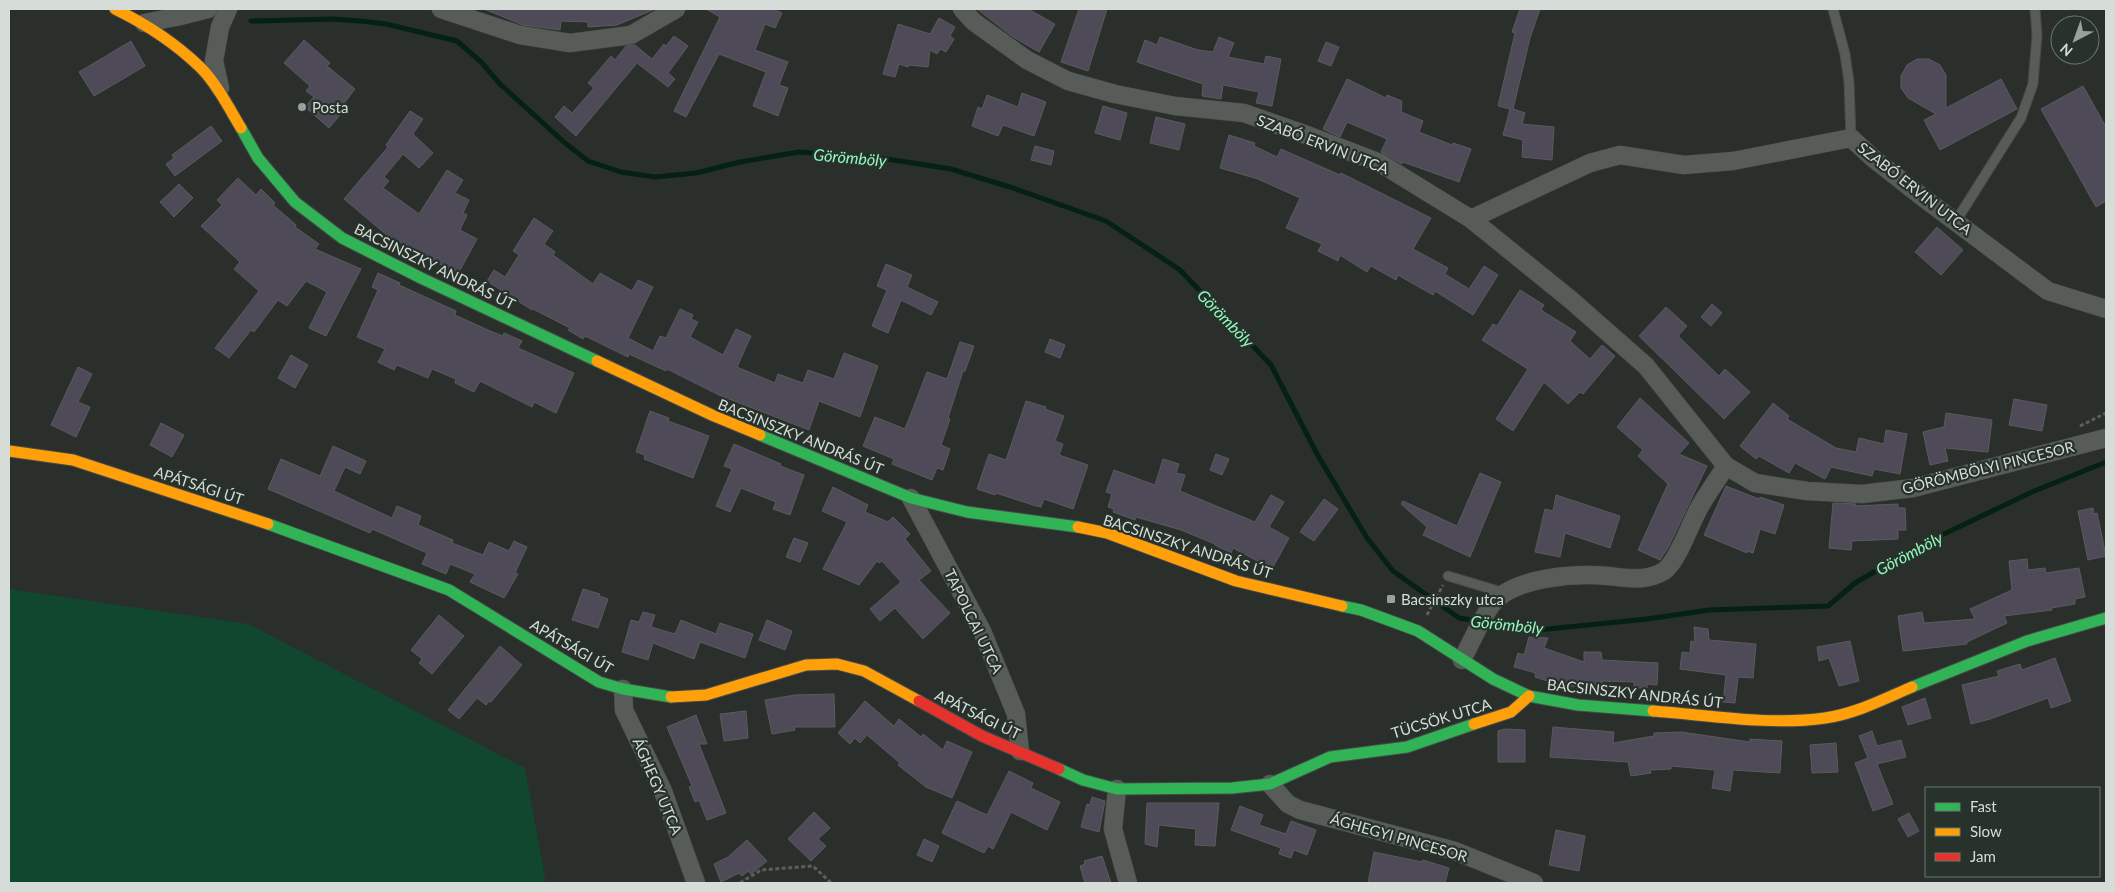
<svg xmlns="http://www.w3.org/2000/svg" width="2115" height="892" font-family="Lato,sans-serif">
<rect width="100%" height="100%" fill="#2a2f2c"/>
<path fill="#10472e" d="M9 589 248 624 525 768 546 883H9Z"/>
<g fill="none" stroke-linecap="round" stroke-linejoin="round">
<path stroke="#042112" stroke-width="5" d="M251 21 332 19 361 21 386 24 457 41 482 63 500 84 565 143 588 161 621 172 655 177 696 173 740 162 799 152 887 159 951 169 1013 188 1106 221 1180 270 1271 365 1317 454 1367 538 1393 571 1459 618 1538 630 1647 619 1709 610 1828 606 1855 583 1921 545 2032 492 2106 462"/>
</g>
<path fill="#4e4a58" stroke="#5a5b5c" d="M484 9H655L617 25 588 27V22L561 21 560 30 523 25Z
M706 9H773L782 13 775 28 765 24 755 50 788 62 779 85 788 88 778 116 753 106 766 72 719 54 686 117 674 111 720 17Z
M977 9H1028L1055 24 1039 52 1013 37Z
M1079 9H1107L1088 71 1061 62Z
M1520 9H1540L1530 38 1513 109 1525 113 1522 124 1554 127 1552 160 1522 157 1523 140 1503 135 1510 109 1498 106 1515 33 1512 32Z
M939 18 955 27 950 36 954 39 946 52 940 49 937 54 930 50 928 67 909 65 908 67 899 64 895 77 883 74 898 24 930 34Z
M674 36 688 46 668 73 675 79 668 87 637 63 576 136 555 117 564 106 572 113 594 88 588 83 611 56 615 60 626 46 635 45 652 59 664 44 666 46Z
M1160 37 1198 50 1213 52 1219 37 1234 43 1228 57 1264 64 1266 56 1281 59 1272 106 1256 103 1259 92 1223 85 1221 99 1202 96 1203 84 1137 62 1145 40 1157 45Z
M304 40 330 63 327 66 355 89 342 106 345 109 329 128 305 107 314 97 306 91 310 86 284 63Z
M131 41 145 66 94 96 79 72Z
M1326 42 1339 47 1331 66 1318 61Z
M1917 59H1929L1940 65 1946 75V108L2001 79 2017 109 1940 150 1924 120 1936 114 1908 98 1901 88V76L1907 65Z
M1347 79 1386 98 1387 95 1402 101 1401 112 1423 121 1419 132 1452 145 1453 143 1471 149 1459 182 1403 162 1402 164 1381 152 1387 139 1347 122 1340 137 1323 129Z
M2083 86 2106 127V201L2096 207 2041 109Z
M1022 93 1046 102 1034 136 1003 125 998 136 972 126 978 107 982 109 987 95 1018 107Z
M1103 106 1127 113 1120 140 1095 133Z
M410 111 423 119 413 134 433 153 419 168 403 154 384 177 389 181 383 188 419 214 447 170 463 180 455 193 469 200 463 213 467 215 460 230 477 239 458 274 388 236 344 199 388 147 386 145Z
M1156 117 1185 124 1179 150 1150 143Z
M211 126 222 141 175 176 166 164 174 158 172 155Z
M1229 135 1255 143 1254 146 1277 157 1281 149 1340 175 1341 173 1431 218 1413 249 1448 268 1445 274 1469 289 1484 266 1498 275 1473 315 1435 291 1433 295 1398 275 1396 280 1371 266 1367 272 1340 255 1338 261 1318 251 1322 244 1286 228 1300 198 1258 179 1220 168Z
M1035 146 1054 151 1051 165 1031 160Z
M238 178 256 195 261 189 275 203 273 205 296 225 295 227 319 244 315 249 361 269 326 336 309 328 327 292 306 281 287 306 278 300 254 332 251 330 229 358 215 348 259 291 234 269 240 262 201 226 222 205 217 200Z
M179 184 193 198 174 217 160 202Z
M534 218 553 231 544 244 555 252 553 255 593 284 600 273 632 291 638 280 653 287 628 338 653 351 660 336 666 338 680 309 693 315 691 319 698 322 690 337 723 355 736 329 751 336 737 367 775 383 778 374 803 383 808 370 834 379 844 353 878 366 860 417 819 401 809 430 719 395 667 369 666 371 629 354 628 357 585 336 583 339 568 330 570 328 533 309 532 310 487 281 494 270 505 277 519 255 513 251Z
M1937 227 1963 250 1941 275 1915 252Z
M886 264 912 275 907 287 938 302 931 315 901 300 888 333 872 326 887 290 877 286Z
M378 273 400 283 399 285 456 311 455 315 490 331 503 336 504 333 522 341 518 348 574 373 556 413 534 402 532 407 480 381 474 392 455 383 456 379 432 369 428 378 397 365 394 370 378 362 385 349 357 337 378 290 372 287Z
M1520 290 1544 305 1541 310 1576 332 1570 341 1590 359 1602 345 1615 356 1583 394 1580 392 1568 404 1544 382 1513 431 1496 419 1528 369 1482 340 1493 324 1497 326Z
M1712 304 1722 313 1711 326 1701 317Z
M1666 307 1687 326 1678 336 1719 376 1725 369 1750 392 1724 419 1639 336Z
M1050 339 1065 345 1060 358 1045 352Z
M960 342 974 346 965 371H963L948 418 950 419 941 445 950 449 943 470 937 468 932 480 892 464 894 459 863 446 875 417 905 429 927 372 947 379Z
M291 355 308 365 295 388 278 378Z
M78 367 92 374 78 402 90 407 76 437 51 425Z
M1640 398 1689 443 1679 454 1707 466 1669 546 1660 560 1638 550 1668 484 1638 456 1643 450 1617 427Z
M2014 399 2047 405 2042 431 2009 425Z
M1026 401 1046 407 1045 409 1064 416 1055 441 1063 444 1059 455 1088 465 1073 509 1044 499 1041 507 1036 506 996 493 995 495 977 489 989 454 1006 460Z
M1773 403 1789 416 1787 419 1836 448 1856 452 1859 438 1884 444 1886 430 1907 434 1900 474 1874 469 1872 476 1831 467 1825 479 1795 463 1789 473 1759 456 1756 459 1740 446Z
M650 411 669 418 668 421 709 436 693 478 644 459 645 455 636 452Z
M1946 413 1992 420 1988 452 1945 448 1948 461 1930 465 1923 432 1944 427Z
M161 423 184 435 172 457 150 445Z
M734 444 781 464 780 466 804 475 790 515 773 509 776 502 741 488 730 512 716 506 732 469 724 466Z
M333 446 366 461 360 474 345 467 334 491 392 518 397 506 421 516 418 525 453 540 452 543 483 555 489 542 509 551 514 541 527 547 515 573 518 574 504 598 470 582 475 574 450 564 446 574 422 564 427 553 372 529 370 533 268 489 281 459 320 476Z
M1216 454 1229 459 1222 475 1210 470Z
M1163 459 1179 464 1176 473 1185 475 1180 491 1255 522 1271 495 1284 502 1269 527 1289 538 1272 569 1233 548 1231 553 1215 545V544L1181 530 1136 517 1135 520 1113 512 1114 509 1108 507 1112 494 1106 492 1114 470 1155 485Z
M1480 473 1501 482 1470 557 1423 535 1427 527 1401 504 1403 501 1457 526Z
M1726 486 1759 499 1760 497 1784 505 1775 534 1760 529 1753 553 1747 551V553L1704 535Z
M833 487 868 505 865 512 888 522 893 517 910 534 905 539 931 571 919 580 950 613 923 639 895 608 880 621 870 609 901 582 882 561 879 563 877 561 859 585 823 569 847 522 822 511Z
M1556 495 1620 516 1610 548 1565 533 1560 557 1535 552 1545 509 1553 511Z
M1324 499 1338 509 1314 541 1300 532Z
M1833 503 1856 504 1855 506 1898 504V508H1905L1906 530H1898V539L1852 541 1851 550 1829 548Z
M2093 508 2094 514 2097 513 2106 556 2088 560 2078 511Z
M794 538 808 543 800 562 786 557Z
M2027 559 2028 570 2045 568 2046 573 2079 568 2085 597 2075 599V604L2051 608 2052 610 2004 616 2007 623 1967 642V644L1903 651 1898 616 1922 612 1924 623 1975 619 1970 609 2012 590 2009 561Z
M583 589 600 594 599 596 608 599 598 628 572 620Z
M643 612 655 615 651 627 675 634 681 620 716 634 720 623 753 634 745 658 700 642 694 659 653 643 648 660 622 652 631 620 639 622Z
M439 615 464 636 432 674 419 663 422 659 411 650Z
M767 620 792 631 785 650 759 640Z
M1694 627 1708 629 1709 640 1756 644 1753 678 1738 677 1735 703 1723 702 1726 675 1680 669 1682 652 1690 653 1691 641 1695 642Z
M1529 637 1548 638 1544 648 1584 662V652H1601L1602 660 1658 663 1657 685 1647 684V688H1634V682L1602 681V688L1576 686 1566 687 1535 677 1536 673 1514 667 1518 653 1524 655Z
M1850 641 1859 681 1839 686 1829 658 1819 661 1817 647Z
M500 646 522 665 491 702 489 701 486 705 477 698 459 719 448 710Z
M2055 658 2071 701 2051 708 2048 698 1990 719 1971 724 1962 685 1999 676 1997 671 2020 664 2022 670Z
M834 694 835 727H794L795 730 772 734 765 700 795 695Z
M1925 698 1931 718 1908 725 1902 707Z
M865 701 894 726 899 719 921 737 923 734 943 750 947 741 972 752 952 798 926 787 898 765 900 763 867 735 860 743 855 738 850 744 838 733Z
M746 711 748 738 724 741 720 714Z
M696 715 707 744H699L726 813 707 820 699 800 695 802 689 787 692 786 667 727Z
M1553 727 1614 732 1613 743 1654 736V733L1681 732 1750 742V739L1782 741 1780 773 1733 770 1730 791 1712 788 1715 770 1671 766V769L1650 770 1651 773 1631 776 1628 762 1550 757Z
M1505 729 1525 730V762H1498V731Z
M1872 731 1877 746 1901 740 1906 757 1877 764 1893 804 1873 811 1855 763 1868 758 1859 736Z
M1836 743 1838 772 1812 773 1810 745Z
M1009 771 1033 783 1031 788 1060 802 1047 830 1011 812 993 849 988 846 984 853 942 833 957 801 987 815Z
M1092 797 1105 801 1099 832 1081 827 1087 804 1090 805Z
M1147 803H1219L1215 846 1195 845 1196 829 1159 825 1157 847 1145 844Z
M1240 806 1263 815 1259 825 1286 834 1291 821 1316 830 1307 855 1294 850 1291 858 1279 854 1281 848 1231 830Z
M814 812 830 828 818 839 826 846 811 861 788 839Z
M1909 813 1919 831 1908 837 1898 819Z
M1556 830 1585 836 1579 871 1549 865Z
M924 839 939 846 932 862 917 855Z
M747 840 767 861 751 874 748 871 742 876 739 873 721 882 714 864 728 857Z
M1374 852 1422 862 1423 860 1449 868 1445 883H1368Z
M1102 856 1111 883H1085L1080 866 1085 864 1084 861Z"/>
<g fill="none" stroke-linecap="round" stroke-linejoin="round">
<defs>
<path id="lane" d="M1833 9 1845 54 1849 82 1851 138
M1956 221 2021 118 2033 84 2037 35 2035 9
M1448 576 1505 593"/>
<path id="street" d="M441 9 520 35 570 43 631 35 676 9
M962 9 974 22 1027 60 1068 81 1115 94 1175 106 1244 113 1304 134 1380 163 1471 219 1590 163 1620 155 1684 165 1733 161 1851 138 1874 159 1925 199 2048 291 2106 309
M144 23 176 17 208 9
M220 88 214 61 220 27 228 9
M1471 219 1571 300 1646 366 1726 466
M911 498 982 631 1016 714 1020 751
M1462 660C1470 645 1483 615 1493 603 1515 577 1576 573 1608 576 1628 578 1646 582 1664 571 1678 561 1690 524 1699 508 1707 494 1717 480 1726 466L1755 483 1807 491 1862 494 1913 488 2106 438
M623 689 624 710 663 791 696 883
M1270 784 1288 804 1300 810 1455 851 1534 883
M1117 789 1113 829 1128 883"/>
<path id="fast" d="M241 128 258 158 295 202 342 238 421 278 597 361
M760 435 911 498 967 512 1078 527
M268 524 449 590 599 682 623 689 671 697
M1342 606 1361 610 1418 631 1493 679 1529 696 1578 705 1653 711
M1912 687 2027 641 2106 618
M1059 769 1083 780 1117 789 1232 788 1270 784 1330 757 1407 747 1474 724"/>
<path id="slow" d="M115 9C146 24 176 44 200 67 217 84 229 108 241 128
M597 361 714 416 760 435
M9 451 73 460 268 524
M1078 527 1107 533 1236 581 1342 606
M671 697 706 695 806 665 837 664 864 671 919 701
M1653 711C1708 715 1771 726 1825 718 1855 714 1884 699 1912 687
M1474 724 1511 712 1529 696"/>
<path id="jam" d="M919 701 982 736 1059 769"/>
</defs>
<use href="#lane" stroke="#464b48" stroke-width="11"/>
<use href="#street" stroke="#464b48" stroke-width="19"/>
<use href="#fast" stroke="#464b48" stroke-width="13"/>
<use href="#slow" stroke="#464b48" stroke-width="13"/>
<use href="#jam" stroke="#464b48" stroke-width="13"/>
<path stroke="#5a5e5c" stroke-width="3" stroke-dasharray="4 2.5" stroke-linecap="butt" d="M2080 426 2106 413
M1427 615 1443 585
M740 883 761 870 813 866 831 883"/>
<use href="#lane" stroke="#585c59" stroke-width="9"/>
<use href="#street" stroke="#585c59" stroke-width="18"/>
<use href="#fast" stroke="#30b455" stroke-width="11"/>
<use href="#slow" stroke="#ff9f0a" stroke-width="11"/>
<use href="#jam" stroke="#e5322d" stroke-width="11"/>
</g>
<g fill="#9aa09c" stroke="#27322b" stroke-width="2">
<circle cx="302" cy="107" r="5"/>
<rect x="1386" y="594" width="10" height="10" rx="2.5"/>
</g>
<g text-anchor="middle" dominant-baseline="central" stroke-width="4.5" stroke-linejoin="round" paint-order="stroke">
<g font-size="15" fill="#d6ddd8" stroke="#27322b" text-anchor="start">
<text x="312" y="107">Posta</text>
<text x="1401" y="599">Bacsinszky utca</text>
</g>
<g font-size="15" fill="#d6ddd8" stroke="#27322b">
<text transform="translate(1323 144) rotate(21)">SZABÓ ERVIN UTCA</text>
<text transform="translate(1915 188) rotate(38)">SZABÓ ERVIN UTCA</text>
<text transform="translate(435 266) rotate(26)">BACSINSZKY ANDRÁS ÚT</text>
<text transform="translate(801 436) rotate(22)">BACSINSZKY ANDRÁS ÚT</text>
<text transform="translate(1988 467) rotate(-14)">GÖRÖMBÖLYI PINCESOR</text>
<text transform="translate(199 485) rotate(18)">APÁTSÁGI ÚT</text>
<text transform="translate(1188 546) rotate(18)">BACSINSZKY ANDRÁS ÚT</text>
<text transform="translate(974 621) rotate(64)">TAPOLCAI UTCA</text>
<text transform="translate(572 646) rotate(30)">APÁTSÁGI ÚT</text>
<text transform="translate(1635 693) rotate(6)">BACSINSZKY ANDRÁS ÚT</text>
<text transform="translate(978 714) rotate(26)">APÁTSÁGI ÚT</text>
<text transform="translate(1441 718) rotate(-17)">TÜCSÖK UTCA</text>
<text transform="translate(658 786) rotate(67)">ÁGHEGY UTCA</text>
<text transform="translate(1399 837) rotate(16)">ÁGHEGYI PINCESOR</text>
</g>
<g font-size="16" font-style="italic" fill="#94fac0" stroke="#27322b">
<text transform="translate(850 157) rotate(5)">Görömböly</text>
<text transform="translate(1226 318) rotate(46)">Görömböly</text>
<text transform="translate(1909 553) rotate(-28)">Görömböly</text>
<text transform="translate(1507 624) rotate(6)">Görömböly</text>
</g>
</g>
<rect width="2115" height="892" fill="none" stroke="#d6ddd8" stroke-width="20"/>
<rect x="1925" y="787" width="175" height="90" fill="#27322b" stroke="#6d7670"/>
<rect x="1935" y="803" width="25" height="8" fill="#30b455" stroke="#6d7670"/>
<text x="1970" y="812" font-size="15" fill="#d6ddd8">Fast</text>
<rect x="1935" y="828" width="25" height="8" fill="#ff9f0a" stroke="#6d7670"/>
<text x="1970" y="837" font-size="15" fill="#d6ddd8">Slow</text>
<rect x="1935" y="853" width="25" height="8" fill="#e5322d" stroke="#6d7670"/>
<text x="1970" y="862" font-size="15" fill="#d6ddd8">Jam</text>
<g transform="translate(2075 40) rotate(221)"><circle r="24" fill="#27322b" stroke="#6d7670"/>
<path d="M0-4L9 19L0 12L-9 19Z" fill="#9aa09c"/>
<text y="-8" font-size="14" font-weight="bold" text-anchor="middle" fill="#d6ddd8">N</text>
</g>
</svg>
